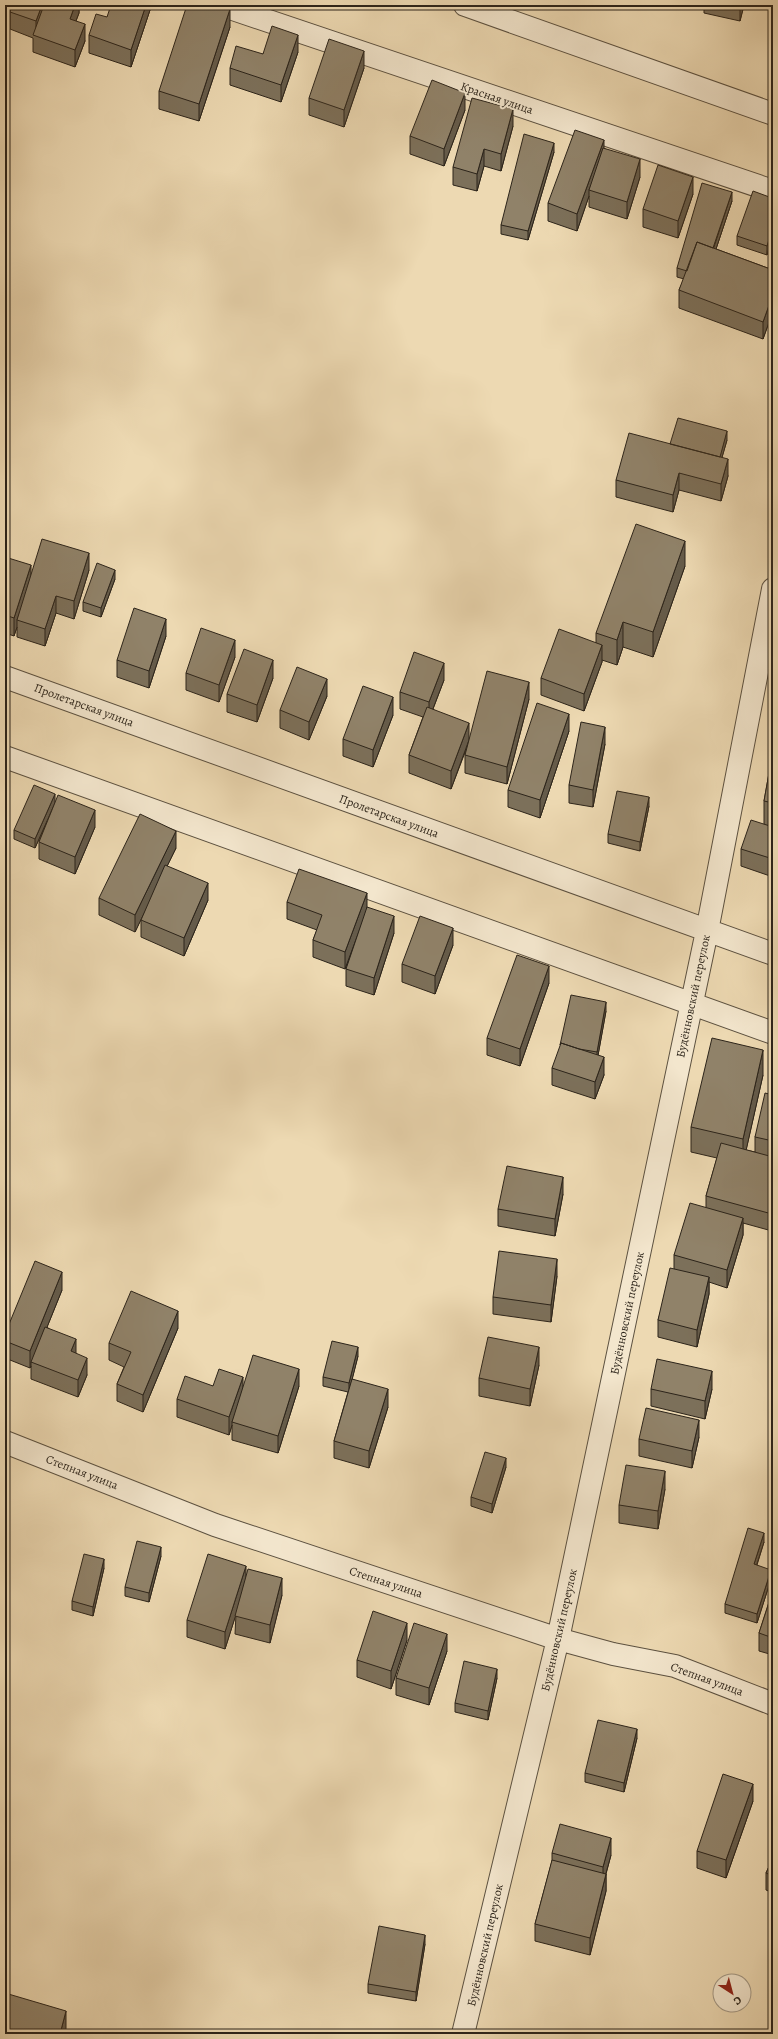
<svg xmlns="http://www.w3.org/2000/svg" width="778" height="2039" font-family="Alegreya,serif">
<rect width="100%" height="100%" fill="#edd9b2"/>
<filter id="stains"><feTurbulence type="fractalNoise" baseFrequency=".005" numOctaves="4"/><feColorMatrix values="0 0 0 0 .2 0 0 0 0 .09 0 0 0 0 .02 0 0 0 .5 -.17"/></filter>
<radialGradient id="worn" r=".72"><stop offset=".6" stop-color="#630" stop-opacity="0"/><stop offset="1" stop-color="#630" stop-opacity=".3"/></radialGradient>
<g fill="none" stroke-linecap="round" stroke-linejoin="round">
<defs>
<path id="minor" d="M221 5 773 191
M465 5 773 114
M5 677 773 954
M5 757 773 1033
M5 1442 215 1525 558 1639 613 1654 675 1666 773 1704
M463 2034 558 1639 707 931 773 589"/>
</defs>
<use href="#minor" stroke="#5c5140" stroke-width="24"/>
<use href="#minor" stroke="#f3e6cd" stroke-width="22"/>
</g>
<path fill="#7c705a" stroke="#2c241a" d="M79 5V13L76 21 85 41 75 67 33 52V38L10 29V12Z
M151 5V7L131 67 89 53V35L107 17Z
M704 5H744L740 21 704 13Z
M230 27 199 121 159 109V91Z
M298 52 281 102 230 85V68L263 54Z
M364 68 344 127 309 115V98Z
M465 110 444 166 410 154V136Z
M513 126 501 171 484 166 477 191 453 185V167Z
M604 148 640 177 627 219 589 207V196L577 231 548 221V203Z
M554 152 528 240 501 234V225Z
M693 194 678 238 643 227V209Z
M772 198 767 255 737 245V236Z
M732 201 716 249 773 270V311L763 339 679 308V290L684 279 677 277V268Z
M727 440 722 457 728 476 721 501 679 490 673 512 616 497V480L670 444Z
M5 557 31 576 89 570 74 619 56 613 45 646 17 637V627L14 636 5 633Z
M685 566 653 657 623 647 617 665 602 660V662L584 711 541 695V678L596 643V633Z
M115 579 101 617 83 611V602Z
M166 636 149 688 117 677V660Z
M235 657 219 702 186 690V673Z
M273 678 257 722 227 712V694Z
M444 680 433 709 469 739 529 699 507 784 465 773V755L469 742 451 789 409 773V755L423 717 400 709V692Z
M327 696 309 740 280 728V710Z
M393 715 373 767 343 756V739Z
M569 731 540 818 508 807V790Z
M605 744 593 807 569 803V785Z
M773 751V827H771H773V877L741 866V849L764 824V801Z
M55 802 95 827 75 874 39 859V842L47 821 35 848 14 839V830Z
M649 806 640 851 608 843V834Z
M176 848 167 866 208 900 184 956 141 937V920L142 917 135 932 99 915V898Z
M287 902 367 908 394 933 374 995 346 986V969L359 932 345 969 313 957V940L317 930 287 919Z
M453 945 435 994 402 982V964Z
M549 983 520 1066 487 1055V1038Z
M606 1011 598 1055 604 1075 595 1099 552 1085V1068Z
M763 1075 746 1150 755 1152V1137L773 1095V1228L772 1231 743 1223V1235L727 1288 709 1282V1294L697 1347 658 1337V1320L674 1269V1255L706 1207V1196L717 1158 691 1152V1127Z
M563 1194 555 1236 498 1226V1209Z
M557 1276 551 1322 493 1314V1297Z
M62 1290 47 1327 76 1353 87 1375 78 1397 31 1379V1366L30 1368 5 1358V1334Z
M178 1328 143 1412 117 1401V1384L124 1367 109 1360V1343Z
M358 1356 352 1379 388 1407 369 1468 334 1458V1441L348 1392 323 1386V1377Z
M539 1365 530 1406 479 1396V1378Z
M213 1386 243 1388 299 1386 278 1453 232 1440V1425L229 1435 177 1417V1399Z
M651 1389H712L705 1419 651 1406Z
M699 1437 692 1468 639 1456V1439Z
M506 1467 492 1513 471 1506V1497Z
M665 1489 658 1529 619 1523V1505Z
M764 1542 757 1565 771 1579 757 1623 725 1613V1604Z
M161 1556 149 1602 125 1596V1587Z
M104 1568 93 1616 72 1610V1601Z
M246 1577 282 1595 270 1643 235 1634 236 1614 225 1649 187 1637V1620Z
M773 1590V1655L759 1651V1633Z
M407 1640 391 1689 357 1677V1660Z
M447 1651 429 1705 396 1695V1678Z
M497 1678 488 1720 455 1712V1703Z
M637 1738 624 1792 585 1782V1773Z
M753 1801 726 1878 697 1868V1851Z
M552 1853 611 1855 606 1874V1891L590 1955 535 1941V1924L552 1861Z
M773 1858V1893L766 1890V1873Z
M425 1944 416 2001 368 1993V1984Z"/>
<path fill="#655b4a" stroke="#2c241a" d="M42 5H48L36 36V21Z
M75 5H79V13L70 36V19Z
M146 5H151V7L131 67V50Z
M740 5H744L740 21Z
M230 9V27L199 121V104Z
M85 24V41L75 67V50Z
M298 35V52L281 102V85Z
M364 51V68L344 127V110Z
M465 93V110L444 166V149Z
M513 109V126L501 171V154Z
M604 140V157L589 190V196L577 231V214Z
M554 143V152L528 240V231Z
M484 149V166L477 191V174Z
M640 159V177L627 219V202Z
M693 177V194L678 238V221Z
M732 192V201L711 264V256Z
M773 226V235L767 255V246Z
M773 294V311L763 339V322Z
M727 431V440L719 468V459Z
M728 459V476L721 501V484Z
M679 473V490L673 512V495Z
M685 541V566L653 657V632Z
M89 553V570L74 619V601Z
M31 565V582L17 620V627L14 636V618Z
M115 570V579L101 617V608Z
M56 596V613L45 646V629Z
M166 619V636L149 688V671Z
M623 622V647L617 665V640Z
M235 640V657L219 702V685Z
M602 645V662L584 711V694Z
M273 660V678L257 722V705Z
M444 663V680L429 719V702Z
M327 679V696L309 740V722Z
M529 682V699L507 784V767Z
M393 697V715L373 767V750Z
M569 714V731L540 818V800Z
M469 723V740L451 789V771Z
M605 727V744L593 807V790Z
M55 794V803L35 848V839Z
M649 797V806L640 851V842Z
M95 810V827L75 874V857Z
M176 831V848L135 932V915Z
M208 883V900L184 956V938Z
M367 893V910L345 969V952Z
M394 916V933L374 995V978Z
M453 928V945L435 994V976Z
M549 966V983L520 1066V1049Z
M606 1002V1011L597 1061V1052Z
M763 1050V1075L743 1164V1139Z
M604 1057V1075L595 1099V1082Z
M563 1177V1194L555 1236V1219Z
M773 1211V1228L772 1231V1214Z
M743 1218V1235L727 1288V1270Z
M557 1259V1276L551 1322V1305Z
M62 1272V1290L33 1362H31V1366L30 1368V1351Z
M709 1277V1294L697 1347V1330Z
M178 1311V1328L143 1412V1395Z
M76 1339V1356L71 1351Z
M358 1347V1356L349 1392V1383Z
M539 1347V1365L530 1406V1389Z
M87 1358V1375L78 1397V1380Z
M299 1369V1386L278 1453V1436Z
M712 1371V1389L705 1419V1401Z
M243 1377V1395L232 1422V1425L229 1435V1417Z
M388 1389V1407L369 1468V1451Z
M699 1420V1437L692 1468V1451Z
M506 1458V1467L492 1513V1504Z
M665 1471V1489L658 1529V1511Z
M764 1533V1542L754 1573V1564Z
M161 1547V1556L149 1602V1593Z
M104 1559V1568L93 1616V1607Z
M246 1566V1583L225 1649V1632Z
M771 1570V1579L757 1623V1614Z
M282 1578V1595L270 1643V1625Z
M407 1623V1640L391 1689V1671Z
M447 1634V1651L429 1705V1688Z
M497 1669V1678L488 1720V1711Z
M637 1729V1738L624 1792V1783Z
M753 1784V1801L726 1878V1860Z
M611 1838V1855L603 1884V1867Z
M606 1874V1891L590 1955V1938Z
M425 1935V1944L416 2001V1992Z
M66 2011V2034H60Z"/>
<path fill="#908269" stroke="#2c241a" d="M12 5H42L36 21 10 12Z
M44 5H75L70 19 85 24 75 50 33 35Z
M111 5H146L131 50 89 35 96 14 107 17Z
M187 5H217L230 9 199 104 159 91Z
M272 26 298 35 281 85 230 68 236 46 263 54Z
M329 39 364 51 344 110 309 98Z
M432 80 465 93 444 149 410 136Z
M472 98 513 109 501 154 484 149 477 174 453 167Z
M575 130 604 140 577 214 548 203Z
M524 134 554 143 528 231 501 225Z
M603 148 640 159 627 202 589 190Z
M658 165 693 177 678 221 643 209Z
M702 183 732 192 713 248 697 242 687 271 677 268Z
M753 191 772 198 773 200V226L767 246 737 236Z
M697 242 773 270V294L763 322 679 290Z
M678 418 727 431 720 457 670 444Z
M629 433 728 459 721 484 679 473 673 495 616 480Z
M636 524 685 541 653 632 623 622 617 640 596 633Z
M42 539 89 553 74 601 56 596 45 629 17 620Z
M5 557 31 565 14 618 5 615Z
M97 563 115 570 101 608 83 602Z
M134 608 166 619 149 671 117 660Z
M201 628 235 640 219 685 186 673Z
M559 629 602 645 584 694 541 678Z
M244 649 273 660 257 705 227 694Z
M414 652 444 663 429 702 400 692Z
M297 667 327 679 309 722 280 710Z
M487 671 529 682 507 767 465 755Z
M363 686 393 697 373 750 343 739Z
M537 703 569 714 540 800 508 790Z
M427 707 469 723 451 771 409 755Z
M581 722 605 727 593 790 569 785Z
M773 751V803L764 801Z
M34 785 55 794 35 839 14 830Z
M617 791 649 797 640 842 608 834Z
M58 795 95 810 75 857 39 842Z
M140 814 176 831 135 915 99 898Z
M751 820 773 827V859L741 849Z
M165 865 208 883 184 938 141 920Z
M299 869 367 893 345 952 313 940 322 915 287 902Z
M367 907 394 916 374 978 346 969Z
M420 916 453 928 435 976 402 964Z
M517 955 549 966 520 1049 487 1038Z
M571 995 606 1002 597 1052 579 1049 561 1043 560 1045Z
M712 1038 763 1050 743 1139 691 1127Z
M561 1043 604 1057 595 1082 552 1068Z
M765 1093 773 1095V1141L755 1137Z
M721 1143 773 1157V1211L772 1214 706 1196Z
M507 1166 563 1177 555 1219 498 1209Z
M690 1203 743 1218 727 1270 674 1255Z
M499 1251 557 1259 551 1305 493 1297Z
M35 1261 62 1272 30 1351 5 1341V1334Z
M670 1268 709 1277 697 1330 658 1320Z
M131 1291 178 1311 143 1395 117 1384 131 1352 109 1343Z
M45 1327 76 1339 71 1351 87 1358 78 1380 31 1362Z
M488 1337 539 1347 530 1389 479 1378Z
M332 1341 358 1347 349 1383 323 1377Z
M253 1355 299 1369 278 1436 232 1422Z
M657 1359 712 1371 705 1401 651 1389Z
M219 1369 243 1377 229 1417 177 1399 185 1376 213 1386Z
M352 1379 388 1389 369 1451 334 1441Z
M646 1408 699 1420 692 1451 639 1439Z
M485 1452 506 1458 492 1504 471 1497Z
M626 1465 665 1471 658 1511 619 1505Z
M748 1528 764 1533 754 1564 771 1570 757 1614 725 1604Z
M137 1541 161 1547 149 1593 125 1587Z
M84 1554 104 1559 93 1607 72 1601Z
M208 1554 246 1566 225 1632 187 1620Z
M248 1569 282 1578 270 1625 235 1616Z
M773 1590V1638L759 1633Z
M373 1611 407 1623 391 1671 357 1660Z
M414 1623 447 1634 429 1688 396 1678Z
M464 1661 497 1669 488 1711 455 1703Z
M598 1720 637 1729 624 1783 585 1773Z
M723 1774 753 1784 726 1860 697 1851Z
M560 1824 611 1838 603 1867 552 1853Z
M773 1858V1876L766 1873Z
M552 1860 606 1874 590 1938 535 1924Z
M379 1926 425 1935 416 1992 368 1984Z
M5 1993 66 2011 60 2034H5Z"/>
<g text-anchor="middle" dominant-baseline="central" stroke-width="4" stroke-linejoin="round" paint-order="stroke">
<g font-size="12" fill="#2c241a" stroke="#f3e6cd">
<text transform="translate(497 98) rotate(19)">Красная улица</text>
<text transform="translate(84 705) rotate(20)">Пролетарская улица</text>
<text transform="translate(389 816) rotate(20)">Пролетарская улица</text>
<text transform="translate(693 996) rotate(-78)">Будённовский переулок</text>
<text transform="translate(627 1313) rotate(-78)">Будённовский переулок</text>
<text transform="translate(82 1472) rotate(21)">Степная улица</text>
<text transform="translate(386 1582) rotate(18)">Степная улица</text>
<text transform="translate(559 1630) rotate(-77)">Будённовский переулок</text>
<text transform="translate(707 1679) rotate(20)">Степная улица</text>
<text transform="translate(485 1945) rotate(-77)">Будённовский переулок</text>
</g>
</g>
<rect width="778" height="2039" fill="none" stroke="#edd9b2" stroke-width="20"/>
<rect x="6" y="6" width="766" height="2027" fill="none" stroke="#2c241a" stroke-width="2"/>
<rect x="10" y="10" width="758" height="2019" fill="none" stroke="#2c241a"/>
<g transform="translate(732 1993) rotate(144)"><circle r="19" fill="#f3e6cd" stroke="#a39885"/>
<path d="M0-3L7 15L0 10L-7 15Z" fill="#8f2418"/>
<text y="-6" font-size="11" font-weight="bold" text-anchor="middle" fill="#2c241a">С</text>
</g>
<rect width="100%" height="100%" filter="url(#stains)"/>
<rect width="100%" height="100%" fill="url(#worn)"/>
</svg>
